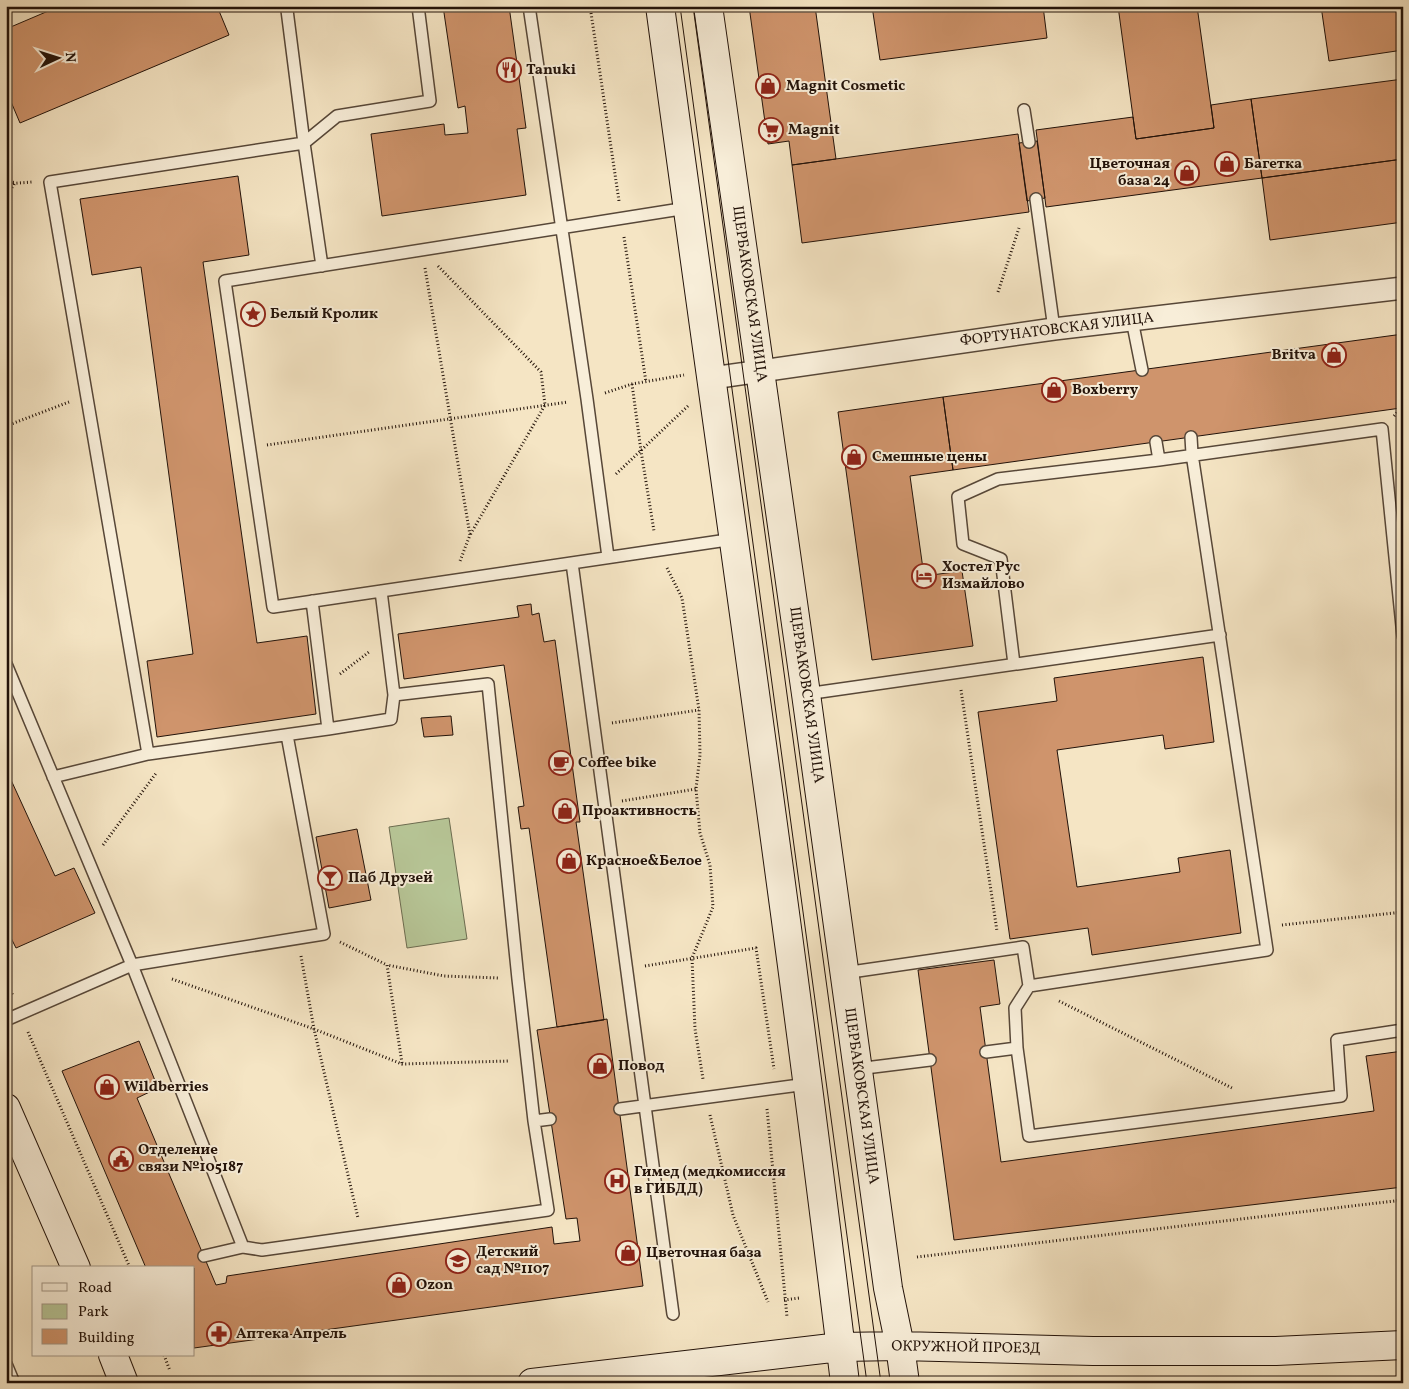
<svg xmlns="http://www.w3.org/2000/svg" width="1409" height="1389" font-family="Vollkorn,serif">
<rect width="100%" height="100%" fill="#f5e5c4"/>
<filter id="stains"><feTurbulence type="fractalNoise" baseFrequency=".004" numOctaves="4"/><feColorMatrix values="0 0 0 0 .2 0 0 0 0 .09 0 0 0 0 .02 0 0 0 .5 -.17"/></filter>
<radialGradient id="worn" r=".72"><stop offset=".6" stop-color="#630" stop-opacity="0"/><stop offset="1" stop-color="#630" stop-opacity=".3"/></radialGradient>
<path fill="#b7c697" stroke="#6c6c50" d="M449 818 467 939 407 948 389 827Z"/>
<path fill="#cf946c" stroke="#221209" d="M60 6H217L229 35 20 123 6 90V29Z
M443 6H509L526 128 517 129 526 195 382 216 371 134 444 124 445 135 468 133 465 106 458 108Z
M749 6H815L836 159 792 165 789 141 768 144Z
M872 6H1043L1047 38 880 60Z
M1118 6H1197L1214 128 1136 139Z
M1321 6H1403V50L1329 61Z
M1403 79V159L1262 178 1251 99Z
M1251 99 1262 178 1046 207 1036 130 1133 117 1136 139 1214 128 1211 105Z
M1018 134 1029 212 802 243 792 165Z
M1037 141 1045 198 1027 201 1019 143Z
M1403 159V222L1270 240 1262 178Z
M238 176 249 255 203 262 257 643 307 636 316 714 157 737 147 661 193 654 141 267 92 275 80 199Z
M1403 334V418L1401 408 953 470 943 397Z
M943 397 953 470 910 476 924 576 962 571 973 646 872 660 838 412Z
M531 604 532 615 539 613 544 642 555 640 580 822H576L604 1020 557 1027 529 828 521 829 518 807 524 806 504 665 404 679 398 634 519 617 517 606Z
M1203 657 1214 742 1165 749 1163 735 1057 750 1077 887 1180 872 1178 858 1230 850 1241 933 1092 955 1088 928 1010 939 978 712 1057 701 1054 678Z
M451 716 453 735 424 737 421 718Z
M6 769 55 876 74 868 95 913 16 948 6 928Z
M357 829 371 900 329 908 316 837Z
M994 960 1000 1004 980 1007 1001 1162 1374 1111 1366 1056 1403 1051V1187L954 1240 918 970Z
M607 1019 643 1286 194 1348V1268H146L62 1071 139 1041 158 1088 137 1098 216 1285 226 1283 227 1276 552 1227 554 1244 580 1241 577 1218 566 1219 537 1030Z"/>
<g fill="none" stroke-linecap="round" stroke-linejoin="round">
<defs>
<path id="service" d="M529 6 587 399 608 557
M287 10 304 143
M1024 110 1029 142
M304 143 337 116 430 101 418 6
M1036 199 1054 329
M687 208 225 281 273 607 734 539
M1132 320 1142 370
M1156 442 1159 460
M572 563 673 1314
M381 591 394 695 488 684 518 979 534 1121
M6 664 132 965 243 1247 262 1250 548 1210 534 1121 550 1119
M1014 664 1001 559 963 544 958 497 998 479 1159 460 1382 429 1403 636
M806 694 1220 635
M328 729 391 719 394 695
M148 754 328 729 312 601
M53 777 148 754 50 182 304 143 322 266
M844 973 1023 947 1029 986 1267 950 1192 454 1191 437
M1029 986 1015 1008 1017 1048 1029 1136 1341 1096 1337 1040 1403 1030
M6 1020 132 965 324 934 287 735
M986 1052 1017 1048
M857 1069 930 1060
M620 1109 807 1084
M204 1256 243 1247
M6 1364 14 1383"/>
<path id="minor" d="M712 378 1054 329 1403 288"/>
<path id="secondary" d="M660 6C722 465 790 923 845 1383
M708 6 806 694 888 1288 900 1346 905 1383
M6 1108 76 1268
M113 1355 124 1383
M532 1383 840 1347 900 1346 1093 1351H1276L1403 1345"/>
</defs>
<use href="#service" stroke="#574738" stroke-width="14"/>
<use href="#minor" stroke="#574738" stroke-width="24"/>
<use href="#secondary" stroke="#221209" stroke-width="30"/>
<path stroke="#221209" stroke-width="3" stroke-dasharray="1 2.5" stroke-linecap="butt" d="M590 6 619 201
M6 180 15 183 6 196
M6 184 32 182
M624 237 646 382
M438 266 541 372 545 405 470 535
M425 268 470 535 460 561
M998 292 1019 228
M632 384 641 451 654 531
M605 393 632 384 684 375
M1394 416 1401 408
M6 426 69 402
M267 445 568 402
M616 474 688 406
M667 568 682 598 699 710 700 755 696 789 700 833 710 865 713 907 692 958 695 1029 703 1079
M340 674 369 652
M961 690 997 931
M612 723 699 710
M622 801 696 789
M103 845 157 772
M1282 925 1403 912
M340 942 387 965
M301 956 314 1029 358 1218
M645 966 756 948 774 1069
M172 979 314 1029 402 1064 509 1061
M6 981 13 996
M1059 1001 1234 1089
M28 1032 130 1268
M402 1063 387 965 444 976 499 978
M767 1109 787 1317
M710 1115 733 1215 768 1302
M917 1257 1403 1200
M784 1300 799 1298
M164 1355 170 1371"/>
<use href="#service" stroke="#f8eed9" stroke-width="11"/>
<use href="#minor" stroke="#f8eed9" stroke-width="21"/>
<use href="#secondary" stroke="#f8eed9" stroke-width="28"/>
<path stroke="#221209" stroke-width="1" d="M680 6 867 1383
M693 6 881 1383"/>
</g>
<defs>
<symbol id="restaurant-ring" viewBox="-11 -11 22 22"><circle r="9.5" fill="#f8eed9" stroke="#8f2418" stroke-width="1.5"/><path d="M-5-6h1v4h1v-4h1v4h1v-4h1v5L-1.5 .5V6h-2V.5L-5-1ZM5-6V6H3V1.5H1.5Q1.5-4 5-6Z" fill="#8f2418"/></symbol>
<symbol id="shop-ring" viewBox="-11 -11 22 22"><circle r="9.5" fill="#f8eed9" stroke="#8f2418" stroke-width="1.5"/><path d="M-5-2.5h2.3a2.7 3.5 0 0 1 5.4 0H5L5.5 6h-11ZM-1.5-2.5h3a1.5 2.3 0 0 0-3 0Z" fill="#8f2418"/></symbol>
<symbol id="supermarket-ring" viewBox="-11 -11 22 22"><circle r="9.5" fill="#f8eed9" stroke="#8f2418" stroke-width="1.5"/><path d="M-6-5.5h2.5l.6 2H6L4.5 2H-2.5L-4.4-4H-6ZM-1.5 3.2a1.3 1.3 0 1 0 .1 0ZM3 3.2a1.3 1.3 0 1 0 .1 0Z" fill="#8f2418"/></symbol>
<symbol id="sight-ring" viewBox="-11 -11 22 22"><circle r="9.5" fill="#f8eed9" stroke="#8f2418" stroke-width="1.5"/><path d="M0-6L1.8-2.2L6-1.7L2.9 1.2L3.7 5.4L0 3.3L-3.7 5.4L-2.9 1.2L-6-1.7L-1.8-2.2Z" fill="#8f2418"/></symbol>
<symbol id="hotel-ring" viewBox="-11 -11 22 22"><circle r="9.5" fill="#f8eed9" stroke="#8f2418" stroke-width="1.5"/><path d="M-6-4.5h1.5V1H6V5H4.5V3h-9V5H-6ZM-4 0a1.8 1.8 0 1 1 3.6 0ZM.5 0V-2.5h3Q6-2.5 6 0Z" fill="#8f2418"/></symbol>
<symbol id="cafe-ring" viewBox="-11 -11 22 22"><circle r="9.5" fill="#f8eed9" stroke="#8f2418" stroke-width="1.5"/><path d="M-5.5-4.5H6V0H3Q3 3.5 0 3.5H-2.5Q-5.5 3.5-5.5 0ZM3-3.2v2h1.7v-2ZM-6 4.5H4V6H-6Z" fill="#8f2418"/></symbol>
<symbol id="bar-ring" viewBox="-11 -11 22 22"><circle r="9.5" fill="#f8eed9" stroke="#8f2418" stroke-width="1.5"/><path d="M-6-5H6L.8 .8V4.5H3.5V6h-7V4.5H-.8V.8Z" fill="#8f2418"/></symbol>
<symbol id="civic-ring" viewBox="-11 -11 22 22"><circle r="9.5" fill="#f8eed9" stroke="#8f2418" stroke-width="1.5"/><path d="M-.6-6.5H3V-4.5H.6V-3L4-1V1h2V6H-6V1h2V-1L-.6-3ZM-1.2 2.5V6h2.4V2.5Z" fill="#8f2418"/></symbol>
<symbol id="hospital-ring" viewBox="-11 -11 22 22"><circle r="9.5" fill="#f8eed9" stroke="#8f2418" stroke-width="1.5"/><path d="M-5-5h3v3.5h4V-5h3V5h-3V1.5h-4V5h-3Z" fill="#8f2418"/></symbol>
<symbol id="school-ring" viewBox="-11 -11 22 22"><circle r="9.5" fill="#f8eed9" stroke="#8f2418" stroke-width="1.5"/><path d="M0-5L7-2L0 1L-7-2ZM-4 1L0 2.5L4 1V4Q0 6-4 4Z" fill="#8f2418"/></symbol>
<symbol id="pharmacy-ring" viewBox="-11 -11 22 22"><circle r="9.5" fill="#f8eed9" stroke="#8f2418" stroke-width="1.5"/><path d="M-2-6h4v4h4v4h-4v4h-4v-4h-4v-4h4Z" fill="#8f2418"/></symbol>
</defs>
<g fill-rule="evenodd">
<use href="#restaurant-ring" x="495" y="56" width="28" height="28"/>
<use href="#shop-ring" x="754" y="72" width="28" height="28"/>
<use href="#supermarket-ring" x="757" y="116" width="28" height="28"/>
<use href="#shop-ring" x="1213" y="150" width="28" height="28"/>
<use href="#shop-ring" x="1173" y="159" width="28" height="28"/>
<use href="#sight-ring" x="239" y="300" width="28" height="28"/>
<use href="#shop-ring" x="1320" y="341" width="28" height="28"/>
<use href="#shop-ring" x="1040" y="376" width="28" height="28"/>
<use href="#shop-ring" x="840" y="443" width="28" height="28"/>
<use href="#hotel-ring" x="910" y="562" width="28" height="28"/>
<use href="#cafe-ring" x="547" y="749" width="28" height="28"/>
<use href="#shop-ring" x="551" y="797" width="28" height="28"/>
<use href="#shop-ring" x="555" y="847" width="28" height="28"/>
<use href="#bar-ring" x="316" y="864" width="28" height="28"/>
<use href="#shop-ring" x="586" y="1052" width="28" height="28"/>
<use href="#shop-ring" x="93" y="1073" width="28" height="28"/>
<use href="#civic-ring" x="107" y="1145" width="28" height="28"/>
<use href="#hospital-ring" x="603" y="1167" width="28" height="28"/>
<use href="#shop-ring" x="614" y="1239" width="28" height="28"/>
<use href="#school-ring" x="444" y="1247" width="28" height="28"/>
<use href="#shop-ring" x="385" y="1271" width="28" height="28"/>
<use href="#pharmacy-ring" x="205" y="1320" width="28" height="28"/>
</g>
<g text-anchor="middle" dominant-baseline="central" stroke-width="4" stroke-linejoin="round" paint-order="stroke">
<g font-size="15" font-weight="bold" fill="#221209" stroke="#f8eed9" text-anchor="start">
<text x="526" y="70">Tanuki</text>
<text x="786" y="86">Magnit Cosmetic</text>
<text x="788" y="130">Magnit</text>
<text x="1170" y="164" text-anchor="end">Цветочная<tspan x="1170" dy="17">база 24</tspan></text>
<text x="1244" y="164">Багетка</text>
<text x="270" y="314">Белый Кролик</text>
<text x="1316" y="355" text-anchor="end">Britva</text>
<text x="1072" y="390">Boxberry</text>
<text x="872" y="457">Смешные цены</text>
<text x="942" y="567">Хостел Рус<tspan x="942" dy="17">Измайлово</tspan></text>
<text x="578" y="763">Coffee bike</text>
<text x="582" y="811">Проактивность</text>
<text x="586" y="861">Красное&amp;Белое</text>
<text x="348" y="878">Паб Друзей</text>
<text x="618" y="1066">Повод</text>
<text x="124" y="1087">Wildberries</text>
<text x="138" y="1150">Отделение<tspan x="138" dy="17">связи №105187</tspan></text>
<text x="634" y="1172">Гимед (медкомиссия<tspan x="634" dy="17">в ГИБДД)</tspan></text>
<text x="476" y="1252">Детский<tspan x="476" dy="17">сад №1107</tspan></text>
<text x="646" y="1253">Цветочная база</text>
<text x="416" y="1285">Ozon</text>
<text x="236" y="1334">Аптека Апрель</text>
</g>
<g font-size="15" fill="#221209" stroke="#f8eed9">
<text transform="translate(749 294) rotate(82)">ЩЕРБАКОВСКАЯ УЛИЦА</text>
<text transform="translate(1057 330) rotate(-7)">ФОРТУНАТОВСКАЯ УЛИЦА</text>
<text transform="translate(806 695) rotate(82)">ЩЕРБАКОВСКАЯ УЛИЦА</text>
<text transform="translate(861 1096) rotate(82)">ЩЕРБАКОВСКАЯ УЛИЦА</text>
<text transform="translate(966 1348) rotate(1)">ОКРУЖНОЙ ПРОЕЗД</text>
</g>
</g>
<rect width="1409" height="1389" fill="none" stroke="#f5e5c4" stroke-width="25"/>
<rect x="8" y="8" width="1394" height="1374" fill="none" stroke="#221209" stroke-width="2.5"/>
<rect x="12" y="12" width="1384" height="1364" fill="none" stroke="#221209"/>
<rect x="32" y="1266" width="162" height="90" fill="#f8eed9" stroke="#a29686"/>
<rect x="42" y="1283" width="25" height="8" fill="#f8eed9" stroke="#a29686"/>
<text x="78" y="1292" font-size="15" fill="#221209">Road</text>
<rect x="42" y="1304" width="25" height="15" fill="#b7c697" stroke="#a29686"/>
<text x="78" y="1316" font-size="15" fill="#221209">Park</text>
<rect x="42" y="1329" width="25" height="15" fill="#cf946c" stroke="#a29686"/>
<text x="78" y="1342" font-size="15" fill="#221209">Building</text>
<g transform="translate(58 58) rotate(86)" stroke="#f8eed9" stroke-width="4" paint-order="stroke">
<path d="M0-4L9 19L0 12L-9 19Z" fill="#221209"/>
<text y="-8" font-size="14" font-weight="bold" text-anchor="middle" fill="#221209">N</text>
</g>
<rect width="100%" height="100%" filter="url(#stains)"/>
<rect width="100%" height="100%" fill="url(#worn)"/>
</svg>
